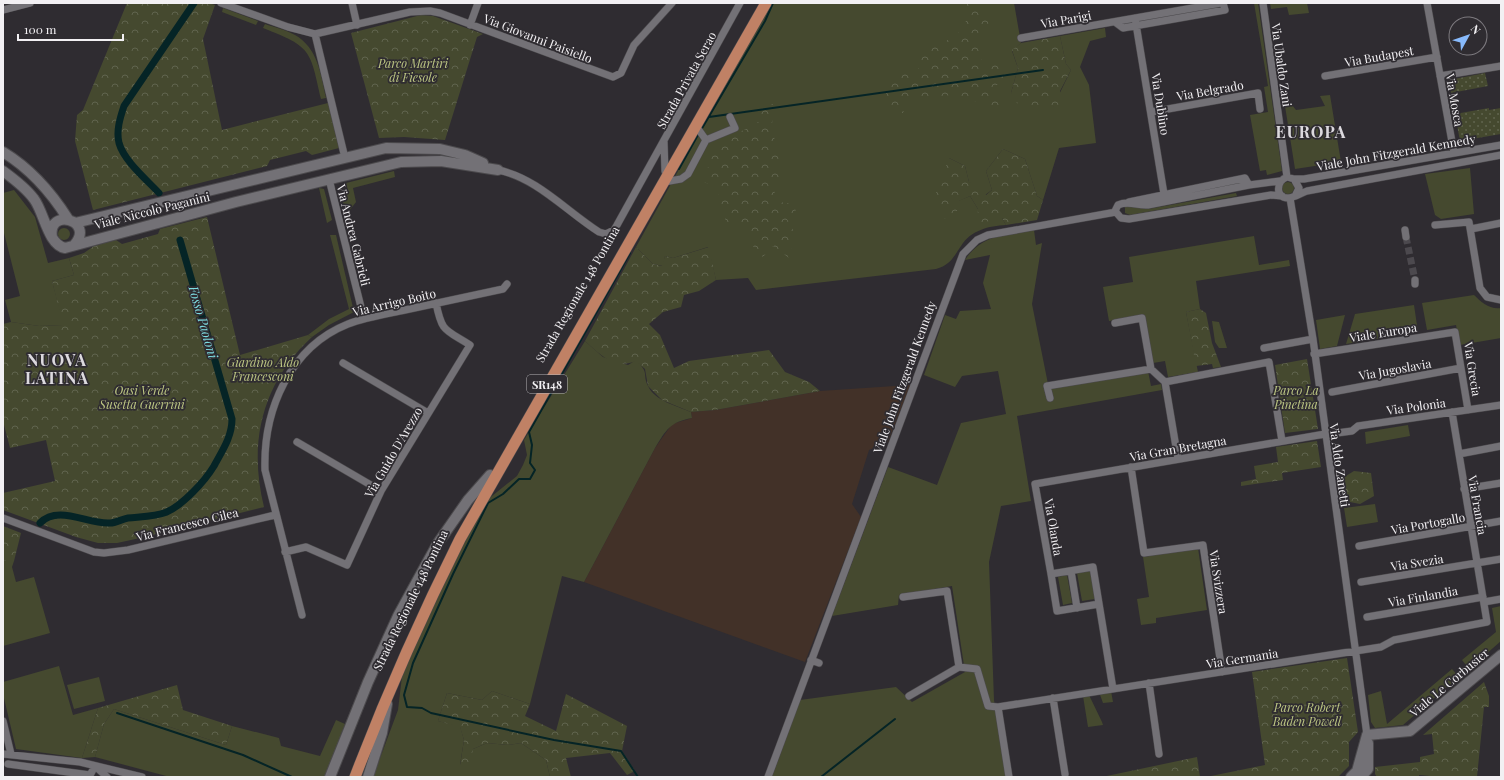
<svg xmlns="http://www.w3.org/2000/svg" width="1504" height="780" font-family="'Playfair Display',serif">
<defs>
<pattern id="forest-crowns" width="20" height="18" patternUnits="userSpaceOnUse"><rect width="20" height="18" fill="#45492f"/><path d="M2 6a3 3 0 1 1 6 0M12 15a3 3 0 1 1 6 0" fill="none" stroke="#60644e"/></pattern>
<pattern id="garden-dots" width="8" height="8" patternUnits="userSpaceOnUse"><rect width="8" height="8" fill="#45492f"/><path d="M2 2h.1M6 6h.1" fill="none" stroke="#60644e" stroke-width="1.8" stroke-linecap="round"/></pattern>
</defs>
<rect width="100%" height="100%" fill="#2f2c31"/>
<path fill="#423128" d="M910 385 888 442 869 450 852 504 861 517 805 662 584 582 655 448 672 424 692 418 691 412 715 410 820 391Z"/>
<path fill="#45492f" d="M771 3H1014L1021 43 1012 51 1018 68 1011 93 1044 107H1053L1071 70 1066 64 1060 36 1105 28 1106 37 1090 41 1080 67 1089 85 1096 143 1059 148 1043 200 1037 196 1025 159 1003 149 986 171 992 190 985 195 969 182 965 166 949 158 958 201 970 196 978 209 1002 218 1006 225C989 226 971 230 961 246 953 258 950 265 936 269L756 290 748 278 716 280 708 247 673 258 665 256 663 266 653 264 636 247Z
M1254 3H1258L1282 171 1267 175 1266 170 1260 171 1250 115 1268 112 1264 87 1268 86Z
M1270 3H1307L1309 13 1289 15 1287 7 1271 9Z
M223 8 258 21 256 25 222 12Z
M265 24C274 27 286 30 295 35 318 48 321 75 326 98L321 99C310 50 312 47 263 28Z
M1330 95 1341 162 1295 169 1285 106 1292 105 1296 110 1325 106 1320 96Z
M1470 168 1474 214 1441 219 1435 215 1425 174Z
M394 171 395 177 353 188 356 202 346 215 340 191 346 183Z
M1282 188a6 6 0 1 1 12 0a6 6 0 1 1-12 0Z
M319 188 324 189 332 220 327 223Z
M14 190 35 217 48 263 69 258 74 275 52 281 64 325 39 326 11 322 5 300 20 296 3 229V193Z
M1236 193 1237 196 1130 215 1125 213V206L1148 209Z
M58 234a6 6 0 1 1 12 0a6 6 0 1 1-12 0Z
M1034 230 1036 245 1042 243 1032 304 1049 389 1148 371 1151 386 1161 384 1162 390 1017 416 1031 501 1001 506 989 562 994 700 1006 777H772L800 700 896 687 912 702 965 672 952 586 899 595 898 605 832 616 888 467 937 485 961 423 1006 414 998 371 962 376 955 387 924 375 945 315 956 319 960 311 991 309 983 283 990 255 965 260C982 234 1006 235 1034 230Z
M330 235H336L354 312 329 325 312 337 308 335 329 319 349 309Z
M1254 236 1259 265 1289 260 1290 266 1196 281 1200 309 1186 312 1198 372 1168 377 1165 361 1153 363 1145 316 1109 321 1103 287 1133 282 1129 257Z
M1474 295C1481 302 1490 310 1501 308V338L1460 345 1456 325 1427 330 1422 303Z
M1414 305 1418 332 1346 344 1355 314Z
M1345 315 1337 346 1320 349 1316 320Z
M1212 321 1219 322 1227 348H1219L1215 342Z
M585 341 603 357 628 365 636 360C650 374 642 373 648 386 655 401 677 406 691 412L692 418C670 422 666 430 655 448L584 582 562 576 530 704 492 691 482 700 447 693 438 721 460 726 464 740 460 765 473 749 487 743 508 745 521 743 546 760 550 777H373L398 710 403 668 445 578 487 500 517 476 523 465 527 455 524 440Z
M1408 425 1410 436 1366 444 1365 432Z
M1375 504 1378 522 1347 527 1344 508Z
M1198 548 1207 610 1156 618V623L1141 625 1137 599 1149 597 1143 557Z
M3 561H14L12 567 16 582 34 577 50 633 3 646Z
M1091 571 1095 599 1082 601 1077 573Z
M1067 575 1072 603 1063 605 1058 577Z
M1501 606V641L1469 669 1462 660 1496 632 1492 608Z
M59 666 73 715 98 708 82 758 16 749 3 694V682Z
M1452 669 1459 677 1403 725 1375 728 1371 722 1368 695 1381 691 1387 724Z
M99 677 105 701 74 709 67 685Z
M1111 691 1113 702 1103 703 1099 692Z
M1089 695 1102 722 1103 725 1088 727 1083 696Z
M114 709 226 745 232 726 279 738 281 746 320 756 336 720 345 724 325 777H170L95 757 104 724Z"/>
<path fill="url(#forest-crowns)" d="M127 3H209L215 5 203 39 222 130 328 103 339 148 312 155 306 151 270 160 267 166 93 210 75 141 77 115 83 110Z
M963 3H975L991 21 976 35 982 62 1006 67V81L990 88 991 93 1003 100 999 108 953 95 908 99 903 113H892C884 92 883 88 897 70L918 69 920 51C937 45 966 37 967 15 967 11 964 6 963 3Z
M421 15 433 16 483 34 477 37 445 140 404 137 379 138 351 33Z
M1060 36 1066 64 1071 70 1060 91 1062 103 1053 107H1044L1039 112 1017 103 1011 93 1018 68 1012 50 1021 43Z
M773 104 772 127 784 183 768 177 779 202 794 204 798 219H787L794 232C790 240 793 249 789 258L773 246 763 257 755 250 743 224 727 228C725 213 719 204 718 188L704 182 713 148 725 135 742 131 758 122 762 105Z
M1003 149 1025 159 1037 196 1043 200 1037 220 1006 225 1002 218 977 224 978 209 970 196 959 201 956 216 942 219 936 193 949 158 965 166 969 182 980 184 986 195 992 190 986 171Z
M207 217 240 355 308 335 312 337C262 383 248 442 264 507L140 538 117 543H98L76 537 3 510V493L55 481 46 440 10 448 3 421V324L11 322 39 326 63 325 52 281 74 275 69 258 84 253 94 246 116 240 122 244 158 234 160 229Z
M636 247 653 264 662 266 665 256 673 258 709 247 716 280 699 291 684 295 681 307 663 312 649 324 660 335 674 368 689 361 769 350 785 372 809 382 820 391 715 410 691 412 662 400 648 386 645 369 636 361C614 370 601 355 585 341Z
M1200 309 1206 313 1212 343 1221 367 1213 368 1212 364 1196 366 1186 312Z
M1307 359 1318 429 1285 433 1275 365Z
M1317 441 1321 467 1282 473 1283 480 1241 486V482L1256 479 1254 466 1278 462 1276 447Z
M1354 471 1371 473 1374 496 1360 504 1345 501 1341 479Z
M3 526 21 533 14 561H3Z
M1347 658 1358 732 1349 742V766L1338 777H1206L1265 765 1252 672Z
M1484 682 1489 696V707H1484L1477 777H1441L1419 775V777H1377L1375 774V767L1420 762V757L1434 754 1432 734 1423 735Z
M177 685 183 710 232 726 226 745 114 709 104 724 95 757 82 758 98 708Z
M492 691 530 704 525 716 556 731 566 694 627 726 622 751 635 771 627 775 610 753 566 758 571 777H550L546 760 521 743 508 745 487 743 473 749 470 767 460 766 464 740 460 727 438 721 447 693 482 700Z
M1197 757 1200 777H1102Z"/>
<path fill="url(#garden-dots)" d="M1485 73 1488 86 1451 93 1449 80Z
M1489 108V110L1501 108V134L1460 141 1455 114Z"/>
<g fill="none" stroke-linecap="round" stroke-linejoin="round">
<path stroke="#052426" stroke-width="2" d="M709 117 1043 70
M701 130 765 21 773 3
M679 169 699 133
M630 253 529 432 532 445 530 463 535 470 530 479H519L503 494 488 503 453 574 413 663 404 695 407 707 422 708 431 713 554 740 621 751 638 777
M117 713 243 755 292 777
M821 777 895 719"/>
<path stroke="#052426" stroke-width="7" d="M159 193C147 180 124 161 119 143 116 131 120 118 124 106L194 3
M40 523C58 504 89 525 110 523 116 523 122 519 128 518 161 515 168 517 193 492 201 484 208 476 214 466 222 451 232 437 232 419L180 240"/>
<path stroke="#4c494e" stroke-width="7" stroke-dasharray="7 3.5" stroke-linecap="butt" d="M1406 237 1415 280"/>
<defs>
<path id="street" d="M221 3 288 27 315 34 410 12 430 11 440 13 613 77 621 73 634 45 672 3
M352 3 357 25
M1263 3 1287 177
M1427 3 1454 153
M3 10 30 3
M1135 18 1164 194
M1115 22 1123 28 1225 10 1223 3
M470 25 478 3
M315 34 345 158
M1021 38 1221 3
M1325 76 1437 57
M1440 76 1501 66
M1151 112 1258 93 1260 109
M706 140 735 128 730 117
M664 142 665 171
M498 170C537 178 566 211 599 232L606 234 614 230 617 225 740 3
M329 179 364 319
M1294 179H1304L1501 145
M1280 181 1249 185 1148 205C1137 206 1129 200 1118 205L1115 211 1121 218 1129 219 1271 195 1282 196
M664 182 681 179 688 174 706 140 696 126
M1296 194 1299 188 1294 179 1287 177C1276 181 1275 198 1288 198 1294 198 1301 193 1307 191L1501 155
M1290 198 1313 339 1367 735
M1129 202 1245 178 1249 185
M1435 225 1469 222 1480 288 1487 297 1501 300
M1471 229 1501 223
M1405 230 1406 237
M1415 280V284
M1115 323 1142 318 1151 369
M1264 348 1313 339
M1314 354 1455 332 1468 410
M343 363 428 413
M1165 382 1178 459
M1332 392 1461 368
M1050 398 1047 386 1151 369 1165 382 1269 362 1282 441
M1337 433 1352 431 1358 426 1501 405
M297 442 381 491
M1459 454 1501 446
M1131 467 1144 553 1203 545 1222 672
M1464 489 1501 483
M3 518 94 552 104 553 128 550 275 515
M1359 546 1501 521
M285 552 306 547 347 565 381 491 470 345C445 329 442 333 436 303
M1071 571 1077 608
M1051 574 1057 611 1099 604
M1361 582 1501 559
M903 597 947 591 959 667
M1484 602 1501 599
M302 615 265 470C263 410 290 347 348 324 366 317 386 314 405 310 437 303 470 296 503 289L507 284
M1367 617 1483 597
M811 660 819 663
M1149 683 1159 754
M1113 689 1093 567 1051 574 1035 484 1325 434
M909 696 959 667 977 669 988 706 998 707
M1053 698 1065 774
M3 721 11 754
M3 754 80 762 142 777
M8 764 90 775
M89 777 95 766 107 777
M768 777 963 254 977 240 988 235 1116 212
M1009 777 998 707 1381 647 1394 640 1487 622 1452 412"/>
<path id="secondary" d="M3 152C31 169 51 192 68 219
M3 171C14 179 26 188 34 199 44 212 48 245 65 248L236 202 401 162 441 161 498 170
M75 223 386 148 440 149 465 155 483 163
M52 237C47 207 95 220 75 244
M1367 735 1410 731 1501 655
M330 777 368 682 398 616 438 543 468 500 490 475
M368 777 382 733 387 704
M1351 777 1357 771 1367 735
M1361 777 1368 769V743"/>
<path id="primary" d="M355 777C386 696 421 617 460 539L766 3"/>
</defs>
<use href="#street" stroke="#4c4a4d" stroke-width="8"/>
<use href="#secondary" stroke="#4c4a4d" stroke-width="12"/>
<use href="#primary" stroke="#4c4a4d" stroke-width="12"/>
<use href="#street" stroke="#737176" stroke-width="7"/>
<use href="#secondary" stroke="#737176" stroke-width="10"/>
<use href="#primary" stroke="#c08165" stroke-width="11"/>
</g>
<g text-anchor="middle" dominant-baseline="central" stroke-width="3.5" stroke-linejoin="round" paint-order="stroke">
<rect fill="#2f2c31" stroke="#b8b5b9" stroke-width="1" x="527" y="375" width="40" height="18" rx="3"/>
<g font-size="11" font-weight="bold" fill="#f2f0f3">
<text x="547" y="384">SR148</text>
</g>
<g font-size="12" fill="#f2f0f3" stroke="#2f2c31">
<text transform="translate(1066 19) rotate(-10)">Via Parigi</text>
<text transform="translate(538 38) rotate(21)">Via Giovanni Paisiello</text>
<text transform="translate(1379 56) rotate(-10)">Via Budapest</text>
<text transform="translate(1282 65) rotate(82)">Via Ubaldo Zani</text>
<text transform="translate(686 80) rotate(-61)">Strada Privata Serao</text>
<text transform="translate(1210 90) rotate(-10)">Via Belgrado</text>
<text transform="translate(1455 100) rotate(80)">Via Mosca</text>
<text transform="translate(1161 104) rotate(81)">Via Dublino</text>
<text transform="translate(1396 152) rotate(-10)">Viale John Fitzgerald Kennedy</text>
<text transform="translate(152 210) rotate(-14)">Viale Niccolò Paganini</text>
<text transform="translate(354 235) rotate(76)">Via Andrea Gabrieli</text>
<text transform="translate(577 294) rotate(-60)">Strada Regionale 148 Pontina</text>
<text transform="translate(394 302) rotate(-13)">Via Arrigo Boito</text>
<text transform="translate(1383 332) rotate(-9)">Viale Europa</text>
<text transform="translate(1395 369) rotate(-10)">Via Jugoslavia</text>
<text transform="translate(1473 369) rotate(81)">Via Grecia</text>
<text transform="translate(904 377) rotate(-70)">Viale John Fitzgerald Kennedy</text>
<text transform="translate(1416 406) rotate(-8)">Via Polonia</text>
<text transform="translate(1178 448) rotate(-10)">Via Gran Bretagna</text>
<text transform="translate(393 452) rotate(-60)">Via Guido D'Arezzo</text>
<text transform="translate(1340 465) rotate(82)">Via Aldo Zanetti</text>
<text transform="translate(1478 505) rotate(80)">Via Francia</text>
<text transform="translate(1428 523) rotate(-10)">Via Portogallo</text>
<text transform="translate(187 524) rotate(-14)">Via Francesco Cilea</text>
<text transform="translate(1054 527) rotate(80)">Via Olanda</text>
<text transform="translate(1417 562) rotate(-9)">Via Svezia</text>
<text transform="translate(1219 582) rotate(81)">Via Svizzera</text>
<text transform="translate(1423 596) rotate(-10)">Via Finlandia</text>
<text transform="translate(410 600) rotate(-64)">Strada Regionale 148 Pontina</text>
<text transform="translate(1242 658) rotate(-9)">Via Germania</text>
<text transform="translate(1449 682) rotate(-40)">Viale Le Corbusier</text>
</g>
<g font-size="12" font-style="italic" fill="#bdc783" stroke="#2f2c31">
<text x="413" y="63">Parco Martiri<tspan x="413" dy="14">di Fiesole</tspan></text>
<text x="263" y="362">Giardino Aldo<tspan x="263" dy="14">Francesconi</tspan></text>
<text x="142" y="390">Oasi Verde<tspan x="142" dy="14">Susetta Guerrini</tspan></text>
<text x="1296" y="390">Parco La<tspan x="1296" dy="14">Pinetina</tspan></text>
<text x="1307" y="707">Parco Robert<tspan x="1307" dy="14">Baden Powell</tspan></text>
</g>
<g font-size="13" font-style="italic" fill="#7edde3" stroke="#2f2c31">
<text transform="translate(204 322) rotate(74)">Fosso Paoloni</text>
</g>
<g font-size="16" font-weight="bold" letter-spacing="1" fill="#dcd9de" stroke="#2f2c31">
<text x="1311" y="131">EUROPA</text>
<text x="57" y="359">NUOVA<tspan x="57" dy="18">LATINA</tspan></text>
</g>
</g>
<rect width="1504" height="780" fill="none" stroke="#f2f0f3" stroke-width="8"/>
<g transform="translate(1468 36) rotate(50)"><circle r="19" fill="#2f2c31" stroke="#7d7a7f"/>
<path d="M0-3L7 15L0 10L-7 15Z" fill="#88bafc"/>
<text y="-6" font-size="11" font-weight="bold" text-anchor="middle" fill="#f2f0f3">N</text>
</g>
<path d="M18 34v6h105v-6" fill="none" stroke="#f2f0f3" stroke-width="2"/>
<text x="24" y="34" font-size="12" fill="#f2f0f3" stroke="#2f2c31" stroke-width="3" paint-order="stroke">100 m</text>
</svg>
